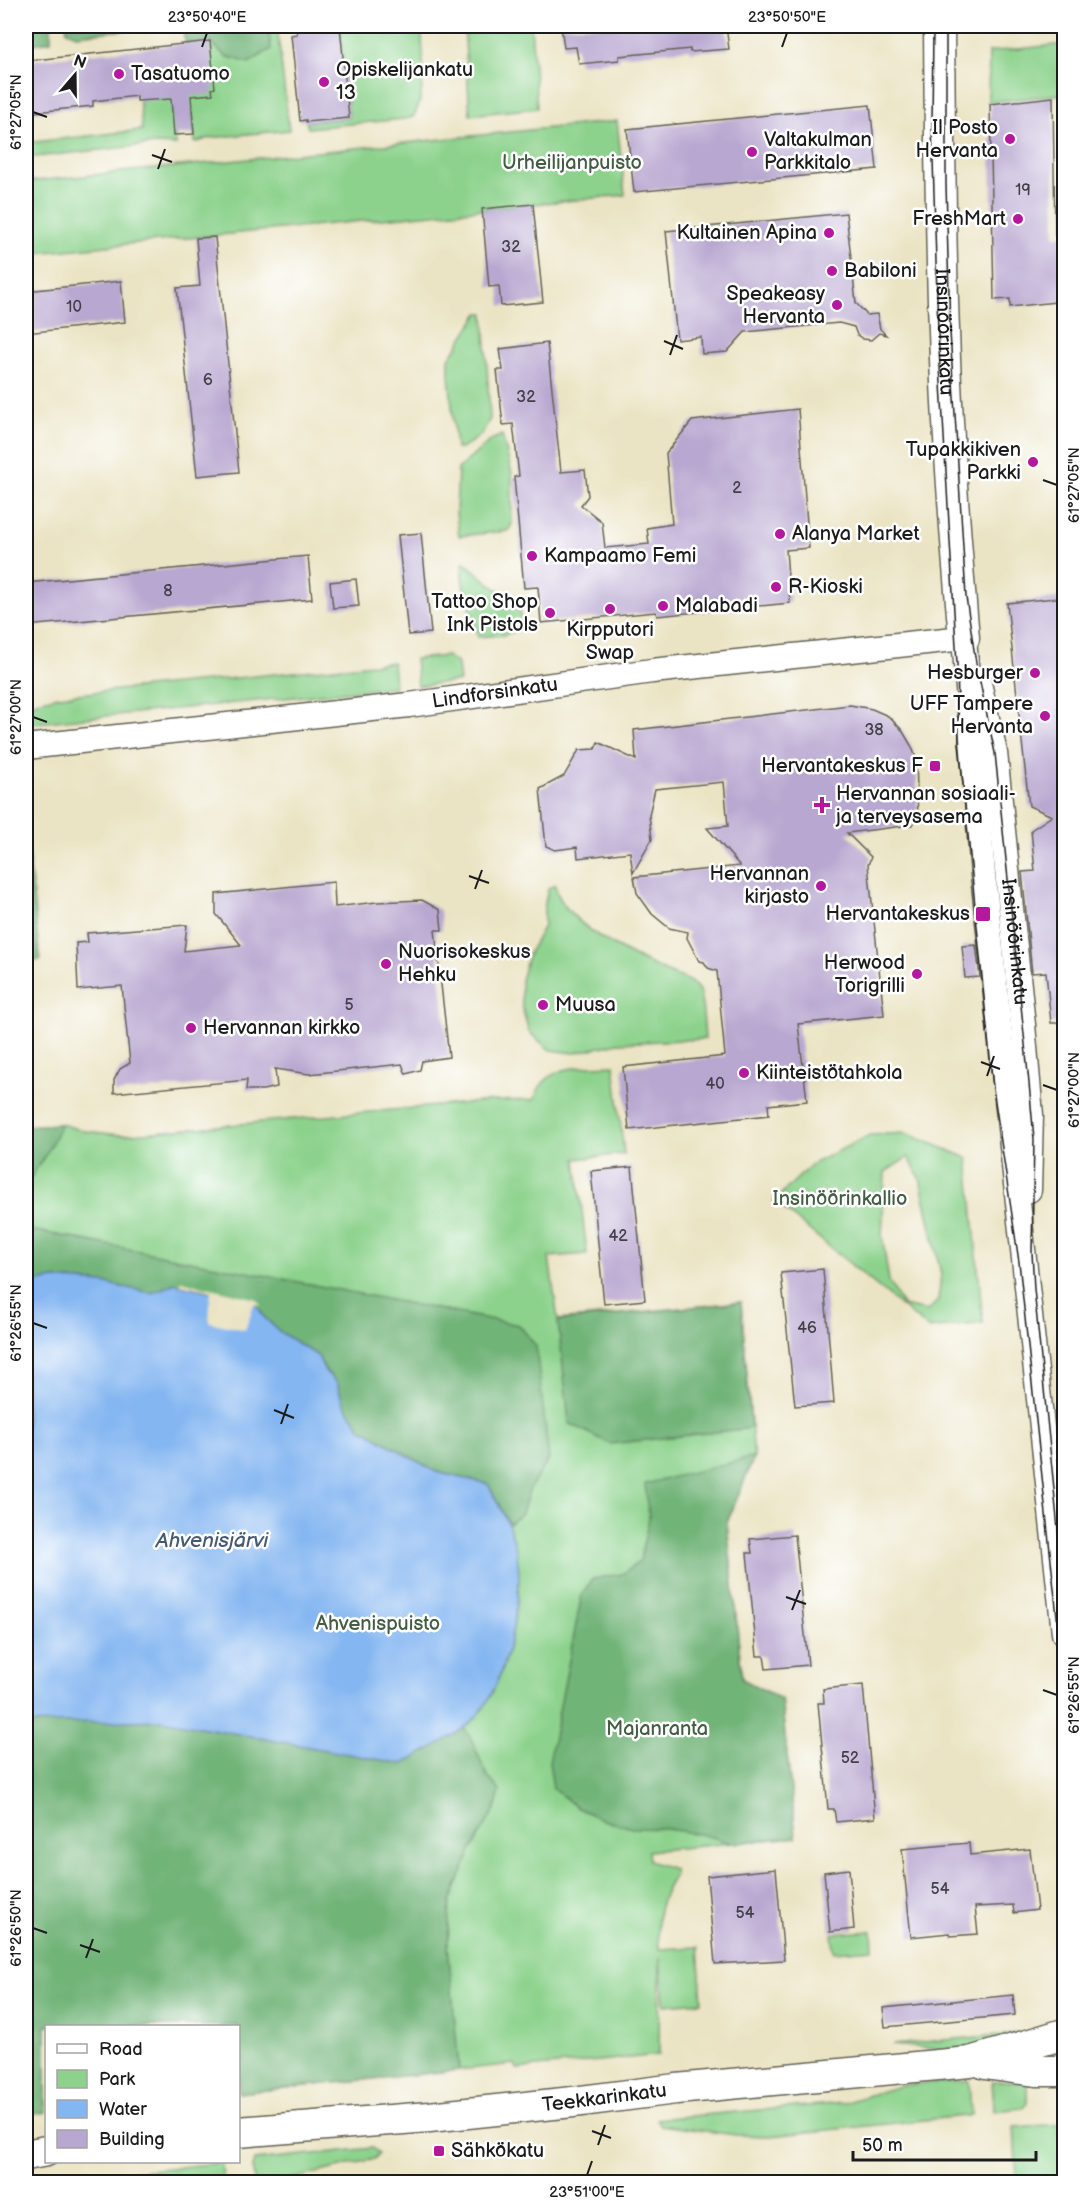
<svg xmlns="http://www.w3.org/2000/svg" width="1090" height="2208" font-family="'Balsamiq Sans',sans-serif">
<rect width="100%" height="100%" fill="#fff"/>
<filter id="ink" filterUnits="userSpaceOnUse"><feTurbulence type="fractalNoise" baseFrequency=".0167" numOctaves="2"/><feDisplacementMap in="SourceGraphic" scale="12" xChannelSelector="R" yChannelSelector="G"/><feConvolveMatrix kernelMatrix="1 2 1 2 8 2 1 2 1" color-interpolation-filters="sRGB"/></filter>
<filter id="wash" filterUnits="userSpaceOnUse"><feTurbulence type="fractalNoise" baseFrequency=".008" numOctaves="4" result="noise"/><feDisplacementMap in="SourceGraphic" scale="24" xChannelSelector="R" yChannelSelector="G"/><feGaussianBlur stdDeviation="1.35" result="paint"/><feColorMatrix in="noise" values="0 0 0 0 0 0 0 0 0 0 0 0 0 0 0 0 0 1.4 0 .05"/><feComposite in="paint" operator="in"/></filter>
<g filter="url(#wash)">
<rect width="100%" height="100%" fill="#ebe4c4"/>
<path fill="#8cd28c" stroke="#547754" stroke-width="1.5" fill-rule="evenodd" d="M268 26H277L289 130 210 138 195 143 192 109 172 111 176 145 156 144 26 158V143L142 130 139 96 210 41 225 56 270 49Z
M340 26H421C423 48 427 98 413 117L404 119 308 128 306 122 349 118Z
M464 26H531L537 108 470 115Z
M1064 44V94L988 102 989 52Z
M617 121 625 195 26 254V182Z
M479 313H484L490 419 481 435 461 449H456L449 375V359Z
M502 435 512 473V524L508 531 459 536 456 513 458 469 491 440Z
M464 562 494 587 512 599 520 611 522 629 503 635 478 637C475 614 456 583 464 562Z
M447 656 458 664 460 681 418 686 415 659Z
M393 662 395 687 26 724V708L38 701 58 696Z
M555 885C562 924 632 956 665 971 676 976 691 979 698 989 703 997 704 1028 705 1039L618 1043 575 1053 550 1050 529 1032 522 1007 521 980 529 953 544 926V908L548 889Z
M614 1065 624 1154 576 1159 587 1254 549 1257 558 1320 741 1302 754 1457 727 1523 742 1679 781 1699 796 1837 648 1851 649 1861 674 1869 675 1875C656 1905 657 1914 659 1949L698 1947 702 2002 664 2005 660 1958 659 2055 517 2069 515 2064 239 2093 238 2026H46V2112L26 2115V1126L61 1124 84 1131 121 1135 490 1101 534 1100C545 1063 582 1067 614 1065Z
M905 1133 968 1158 983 1323 929 1329 774 1201 812 1164 870 1135ZM908 1157 920 1178 941 1274 938 1301 927 1311 903 1306 889 1281 882 1235 885 1172Z
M872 1931 873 1949 834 1952 832 1934Z
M1020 2033 980 2046 949 2050 892 2045Z
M969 2080 971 2115 964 2116 770 2136 736 2135 660 2125 656 2119 843 2103 902 2085Z
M992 2081H1027V2102L1023 2108 994 2111Z
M1064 2124V2182H1017L1014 2127Z
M372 2148 378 2153 374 2159 279 2182H254L253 2167 255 2160Z
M219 2163 222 2164 223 2182H31Z"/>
<path fill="#71b478" stroke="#46684a" stroke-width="1.5" d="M26 26H51V41L26 45Z
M66 26H166L76 35 67 31Z
M181 26H268L271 49 249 63 225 56 210 41 186 44Z
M26 829 40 960 26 962Z
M61 1124 48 1151 26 1185V1126Z
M26 1229 519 1325 536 1346 549 1459 530 1488 522 1513 509 1524 488 1484 436 1472 362 1429 343 1403 337 1383 325 1370 318 1356 280 1332 264 1317 255 1302 175 1283 152 1293 103 1283 55 1279 26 1284Z
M741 1302 751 1428 610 1444 569 1423 558 1321Z
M754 1457 727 1522 742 1679 781 1699 796 1837 731 1843 704 1835 668 1829 632 1828 603 1820 576 1807 553 1788 549 1762 582 1594 593 1579 622 1574 640 1561 649 1518 645 1484Z
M162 1720 403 1764 464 1728 471 1738 487 1776 500 1791 495 1809 472 1849 450 1902 448 1945 459 2070 239 2093 238 2026H46V2112L26 2115V1724Z"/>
<path fill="#84b6f1" stroke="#506986" stroke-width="1.5" d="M55 1279 103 1283 152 1293 175 1283 255 1302 264 1317 280 1332 318 1356 325 1371 337 1383 343 1403 362 1429 436 1472 488 1484C501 1509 515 1533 518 1561 523 1602 505 1682 479 1714 462 1735 426 1750 403 1764L162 1720 26 1724V1284Z"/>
<path fill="#ebe4c4" d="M181 1281 256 1299 261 1305 254 1304 245 1330 209 1322 211 1291 180 1284Z"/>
<g id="blocks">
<path fill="#b8a7d0" d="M296 26H340L349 118 306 122V120L300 121 291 35 297 34Z
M561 26H726L729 49 690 52V49L619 56V60L579 64 576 47 564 48Z
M210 41 215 88 212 89 213 94 191 96 194 134 174 135 171 99 137 101V96L93 101V106L26 113V61Z
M1053 97 1055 236 1065 235V301L1010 307V299L994 300 990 104Z
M870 105 877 169 634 192 627 129Z
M533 204 543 302 501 306 499 286 489 287 482 209Z
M846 213 856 303 867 315 877 314 880 329 886 335 879 333 871 340 863 339 857 335 854 327 839 323 745 332 727 352 702 354 701 337 677 340 666 231Z
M215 237 239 472 197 476 177 288 200 286 196 238Z
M121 281 125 322 26 333V291Z
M547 343 561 472 585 470 588 496 581 505 602 522 605 548 649 544 647 528 672 524 666 453 692 421 798 409 809 548 786 550 790 603 657 616 656 612 541 623 538 587 524 588 514 477 519 476 513 424 503 425 497 370H503L500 349Z
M421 533 431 633 408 635 398 535Z
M308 556 312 599 26 626V583Z
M356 579 359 606 333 608 330 582Z
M1065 597V1023H1051L1046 972 1032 973 1022 872 1035 871 1031 830 1052 816 1029 806 1007 603Z
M850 705 872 709 888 716 902 730 912 747 916 758 918 819 912 825 847 833 871 857 868 865 884 1015 798 1024 807 1101 768 1105 769 1115 629 1130 623 1067 725 1056 717 971 708 968 704 962 699 961 687 938 688 932 669 928 652 914 637 893 634 877 740 866 707 828 728 826 724 782 655 789 649 815 652 839 633 873 630 852 578 858 577 847 555 850 546 846 540 789 564 776 579 750 595 749 598 742 636 760 634 730Z
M334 882 335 907 377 902 422 900 440 910 442 930H435L449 1057 422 1061 420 1070 406 1074 402 1064 309 1074 275 1069 277 1087 263 1090H246L247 1080 114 1093V1080L120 1069 130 1063 122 986 78 990 76 943 88 942 87 933 187 925 184 951 241 945 216 914V894Z
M976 945 980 977 965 978 962 946Z
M632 1167 645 1300 604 1304 591 1171Z
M823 1269 834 1403 795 1406 781 1273Z
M795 1535 808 1665 766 1669 764 1656H757L747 1553H752L750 1539Z
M863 1685 875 1818 836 1822 834 1809H828L818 1703H824L823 1689Z
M969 1843 970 1855 1030 1849 1037 1910 1014 1913 1013 1905 975 1907 978 1934 950 1936 949 1933 911 1937 902 1849Z
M776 1869 784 1960 715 1964 707 1876Z
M849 1869 854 1929 830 1932 824 1872Z
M1013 1995 1015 2015 885 2027 883 2008Z"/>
</g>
</g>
<g filter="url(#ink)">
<use href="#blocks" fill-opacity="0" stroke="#646257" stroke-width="1.5"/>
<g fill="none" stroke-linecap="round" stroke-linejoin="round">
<defs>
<g id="minor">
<path d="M964 638 983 875 1064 1633"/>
<path d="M978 679 995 753 1023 1025 1031 1115 1029 1190"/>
<path id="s1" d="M26 747 409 705 652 671 964 638"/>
</g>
<g id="tertiary">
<path id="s2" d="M939 26C940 127 940 228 944 330 947 432 955 535 964 638"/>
<path d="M985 2064 1036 2071H1064"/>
<path id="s3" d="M238 2132 429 2117 573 2102 676 2089 970 2062 1064 2034"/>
<path d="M26 2155 46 2151"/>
</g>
</defs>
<use href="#minor" stroke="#646257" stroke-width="27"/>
<use href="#tertiary" stroke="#646257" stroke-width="33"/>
<use href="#minor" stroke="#fff" stroke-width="24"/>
<use href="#tertiary" stroke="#fff" stroke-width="30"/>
<g stroke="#1c1c1c" stroke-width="1.5">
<path d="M933 26 932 125 938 331 957 664 959 744 993 1088 1019 1262 1064 1682"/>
<path id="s4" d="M946 26V184L950 331 966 597 976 663 995 753 1029 1083 1034 1139 1032 1252 1034 1289 1064 1589"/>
</g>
</g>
</g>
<path fill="none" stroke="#1c1c1c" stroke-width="2" d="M202 47 207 33M782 47 787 33M33 112 47 117M152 155 172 162M158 169 165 149M664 341 683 349M670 355 677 335M1043 480 1057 485M33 717 47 722M469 876 489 883M475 889 482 870M981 1062 1000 1069M987 1076 994 1056M1043 1085 1057 1090M33 1323 47 1328M274 1410 294 1418M281 1424 288 1404M786 1597 806 1604M792 1610 800 1590M1043 1690 1057 1695M33 1928 47 1933M80 1945 100 1952M86 1958 93 1939M592 2131 611 2138M598 2145 605 2125M587 2175 592 2161"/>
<g fill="#b5179e" stroke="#fff" stroke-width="2">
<circle cx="119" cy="74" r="6"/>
<circle cx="324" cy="82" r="6"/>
<circle cx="1010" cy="139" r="6"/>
<circle cx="752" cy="152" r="6"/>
<circle cx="1018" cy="219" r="6"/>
<circle cx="829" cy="233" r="6"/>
<circle cx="832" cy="271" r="6"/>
<circle cx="837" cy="305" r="6"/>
<circle cx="1033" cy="462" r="6"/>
<circle cx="780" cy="534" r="6"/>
<circle cx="532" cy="556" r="6"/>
<circle cx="776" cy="587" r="6"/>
<circle cx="663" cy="606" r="6"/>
<circle cx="610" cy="609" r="6"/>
<circle cx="550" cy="613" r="6"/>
<circle cx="1035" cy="673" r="6"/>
<circle cx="1045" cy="716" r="6"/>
<rect x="929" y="760" width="12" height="12" rx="3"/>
<path d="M819 796h6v6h6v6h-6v6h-6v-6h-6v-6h6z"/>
<circle cx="821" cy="886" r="6"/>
<rect x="975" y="906" width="16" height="16" rx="3"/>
<circle cx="386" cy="964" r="6"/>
<circle cx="917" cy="974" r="6"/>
<circle cx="543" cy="1005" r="6"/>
<circle cx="191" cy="1028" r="6"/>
<circle cx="744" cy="1073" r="6"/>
<rect x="433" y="2145" width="12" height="12" rx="3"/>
</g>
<g text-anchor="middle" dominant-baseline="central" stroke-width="5" stroke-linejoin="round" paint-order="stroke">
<g font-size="16" fill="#433f49">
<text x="1023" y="190">19</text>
<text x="511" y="247">32</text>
<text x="74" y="307">10</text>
<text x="208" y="380">6</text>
<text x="526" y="397">32</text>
<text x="737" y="488">2</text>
<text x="168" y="591">8</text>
<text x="874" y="730">38</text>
<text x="349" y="1005">5</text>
<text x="715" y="1084">40</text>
<text x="618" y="1236">42</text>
<text x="807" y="1328">46</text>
<text x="850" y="1758">52</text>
<text x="940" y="1889">54</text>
<text x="745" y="1913">54</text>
</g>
<g font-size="20" fill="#1c1c1c" stroke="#fff" text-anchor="start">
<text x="336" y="70">Opiskelijankatu<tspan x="336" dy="23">13</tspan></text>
<text x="131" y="74">Tasatuomo</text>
<text x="998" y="128" text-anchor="end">Il Posto<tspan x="998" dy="23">Hervanta</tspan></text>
<text x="764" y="140">Valtakulman<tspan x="764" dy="23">Parkkitalo</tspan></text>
<text x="1006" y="219" text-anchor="end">FreshMart</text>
<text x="817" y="233" text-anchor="end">Kultainen Apina</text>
<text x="844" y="271">Babiloni</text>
<text x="825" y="294" text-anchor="end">Speakeasy<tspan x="825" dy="23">Hervanta</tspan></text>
<text x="1021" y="450" text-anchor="end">Tupakkikiven<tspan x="1021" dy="23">Parkki</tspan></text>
<text x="792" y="534">Alanya Market</text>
<text x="544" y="556">Kampaamo Femi</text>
<text x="788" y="587">R-Kioski</text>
<text x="538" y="602" text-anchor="end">Tattoo Shop<tspan x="538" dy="23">Ink Pistols</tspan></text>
<text x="675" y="606">Malabadi</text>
<text x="610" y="630" text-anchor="middle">Kirpputori<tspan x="610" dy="23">Swap</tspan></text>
<text x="1023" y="673" text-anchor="end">Hesburger</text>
<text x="1033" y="704" text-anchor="end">UFF Tampere<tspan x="1033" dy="23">Hervanta</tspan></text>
<text x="923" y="766" text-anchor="end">Hervantakeskus F</text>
<text x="836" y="794">Hervannan sosiaali-<tspan x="836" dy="23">ja terveysasema</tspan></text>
<text x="809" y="874" text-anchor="end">Hervannan<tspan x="809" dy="23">kirjasto</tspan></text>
<text x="970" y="914" text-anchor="end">Hervantakeskus</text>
<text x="398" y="952">Nuorisokeskus<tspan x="398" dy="23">Hehku</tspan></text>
<text x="905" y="963" text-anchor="end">Herwood<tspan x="905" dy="23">Torigrilli</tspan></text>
<text x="555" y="1005">Muusa</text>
<text x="203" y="1028">Hervannan kirkko</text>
<text x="756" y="1073">Kiinteistötahkola</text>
<text x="451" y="2151">Sähkökatu</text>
</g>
<g font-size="20" fill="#435c43" stroke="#fff">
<text x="572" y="163">Urheilijanpuisto</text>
<text x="840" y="1199">Insinöörinkallio</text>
<text x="378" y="1624">Ahvenispuisto</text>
<text x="657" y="1729">Majanranta</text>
</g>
<g font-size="20" fill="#1c1c1c" stroke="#fff">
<text stroke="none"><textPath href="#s2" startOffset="306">Insinöörinkatu</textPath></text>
<text stroke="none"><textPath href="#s1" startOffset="472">Lindforsinkatu</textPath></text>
<text stroke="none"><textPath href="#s4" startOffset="920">Insinöörinkatu</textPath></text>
<text stroke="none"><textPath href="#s3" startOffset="368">Teekkarinkatu</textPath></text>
</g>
<g font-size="21" font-style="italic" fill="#465a71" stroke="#fff">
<text x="212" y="1540">Ahvenisjärvi</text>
</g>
</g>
<rect width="1090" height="2208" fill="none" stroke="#fff" stroke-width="66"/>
<rect x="45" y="2025" width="195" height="138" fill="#ffffff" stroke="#a4a4a4" stroke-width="1.5"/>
<rect x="57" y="2044" width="30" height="9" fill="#ffffff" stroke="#a4a4a4" stroke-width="1.5"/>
<text x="99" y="2055" font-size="18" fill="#1c1c1c">Road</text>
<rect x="57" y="2070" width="30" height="18" fill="#8cd28c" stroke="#a4a4a4" stroke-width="1.5"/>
<text x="99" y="2085" font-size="18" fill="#1c1c1c">Park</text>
<rect x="57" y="2100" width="30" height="18" fill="#84b6f1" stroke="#a4a4a4" stroke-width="1.5"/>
<text x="99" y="2115" font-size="18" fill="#1c1c1c">Water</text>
<rect x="57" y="2130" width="30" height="18" fill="#b8a7d0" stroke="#a4a4a4" stroke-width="1.5"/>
<text x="99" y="2145" font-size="18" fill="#1c1c1c">Building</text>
<g transform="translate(75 75) rotate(20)" stroke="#ffffff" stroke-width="4.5" paint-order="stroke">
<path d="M0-4.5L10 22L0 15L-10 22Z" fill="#1c1c1c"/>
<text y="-9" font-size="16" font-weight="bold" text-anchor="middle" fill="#1c1c1c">N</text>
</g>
<path d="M853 2151v9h183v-9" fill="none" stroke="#1c1c1c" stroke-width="3"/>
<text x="862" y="2151" font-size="18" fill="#1c1c1c" stroke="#ffffff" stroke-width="4.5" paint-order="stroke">50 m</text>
<rect x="33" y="33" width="1024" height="2142" fill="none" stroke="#1c1c1c" stroke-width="2"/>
<g font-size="15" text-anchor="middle" fill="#1c1c1c">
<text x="207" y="22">23°50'40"E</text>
<text x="787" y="22">23°50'50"E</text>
<text transform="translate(16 112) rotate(-90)" y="5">61°27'05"N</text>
<text transform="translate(1074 485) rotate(-90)" y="5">61°27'05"N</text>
<text transform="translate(16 717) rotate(-90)" y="5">61°27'00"N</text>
<text transform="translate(1074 1090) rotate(-90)" y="5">61°27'00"N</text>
<text transform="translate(16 1323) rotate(-90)" y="5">61°26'55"N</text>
<text transform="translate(1074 1695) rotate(-90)" y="5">61°26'55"N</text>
<text transform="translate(16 1928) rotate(-90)" y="5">61°26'50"N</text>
<text x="587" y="2197">23°51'00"E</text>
</g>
</svg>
